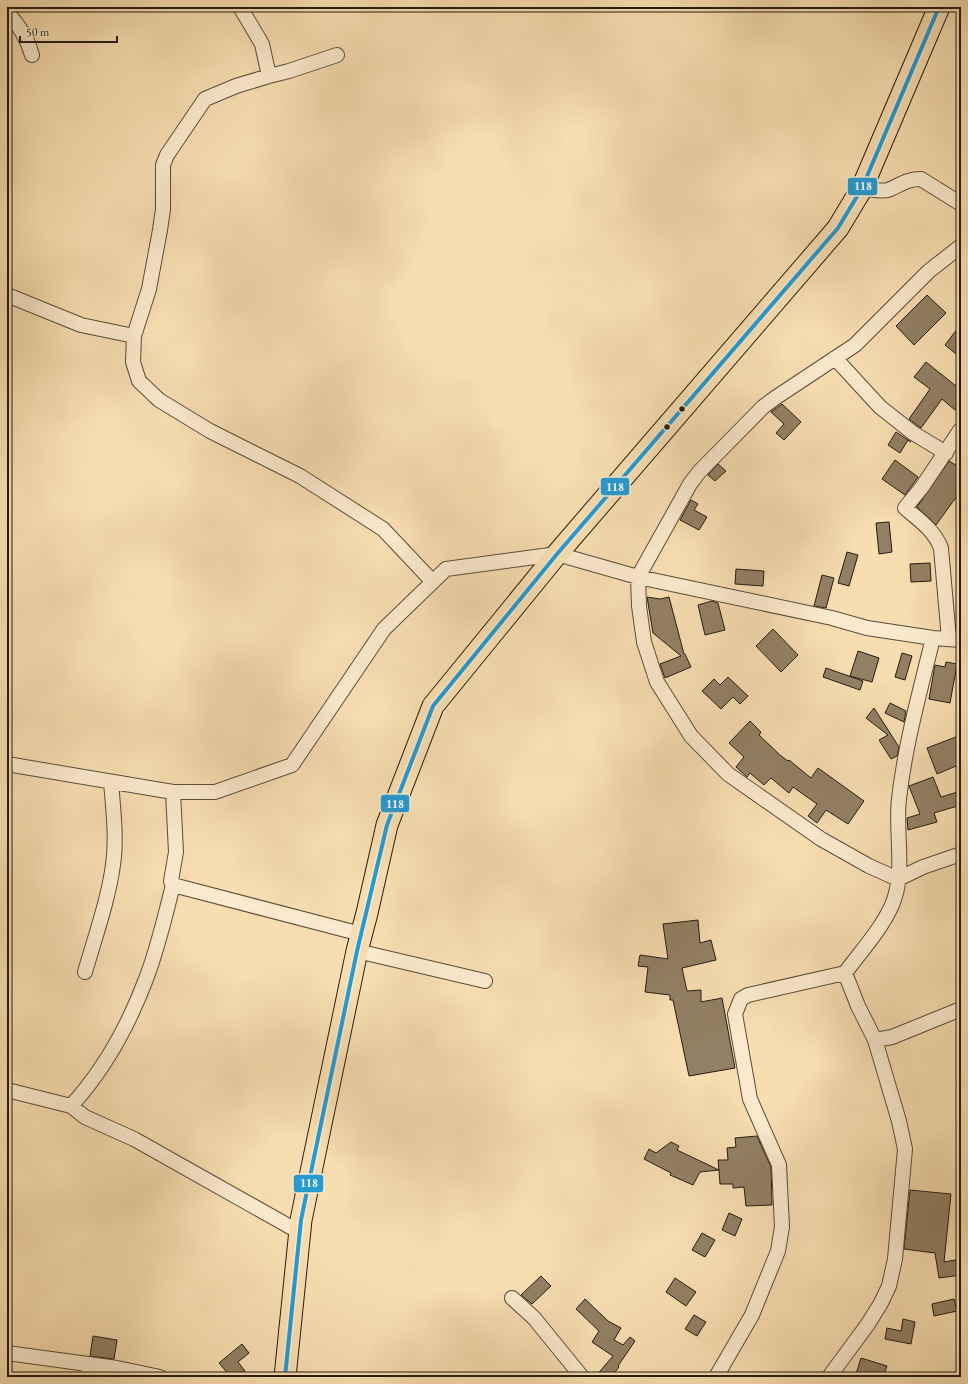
<svg xmlns="http://www.w3.org/2000/svg" width="968" height="1384" font-family="'EB Garamond',serif">
<rect width="100%" height="100%" fill="#f7ddb0"/>
<filter id="stains"><feTurbulence type="fractalNoise" baseFrequency=".005" numOctaves="4"/><feColorMatrix values="0 0 0 0 .2 0 0 0 0 .09 0 0 0 0 .02 0 0 0 .5 -.17"/></filter>
<radialGradient id="worn" r=".72"><stop offset=".6" stop-color="#630" stop-opacity="0"/><stop offset="1" stop-color="#630" stop-opacity=".3"/></radialGradient>
<path fill="#928064" stroke="#251c11" d="M927 295 946 313 914 345 896 326Z
M961 324V358L945 345Z
M926 362 961 390V402L955 410 942 399 921 428 909 419 930 389 914 377Z
M782 404 801 422 784 440 776 433 784 424 771 412Z
M896 432 911 442 908 440 900 453 888 445Z
M895 460 918 477 905 495 882 479Z
M949 461 961 468V499L957 496 936 525 917 507Z
M718 464 726 471 715 481 708 475Z
M691 500 698 504 694 510 707 517 699 530 680 520Z
M889 522 892 552 879 554 876 523Z
M847 552 858 555 849 586 838 583Z
M930 563 931 581 911 582 910 564Z
M736 569 764 571 763 586 735 584Z
M822 575 834 578 826 608 814 606Z
M647 597 660 599 669 597 684 654H685L691 667 665 678 660 664 681 656 653 633Z
M712 601 718 603 725 630 705 635 698 605Z
M773 629 798 655 781 672 756 646Z
M858 651 879 658 872 682 850 676Z
M902 653 912 656 905 680 895 677Z
M946 662 957 664 950 703 929 699 935 665 945 667Z
M826 668 863 681 860 690 823 677Z
M728 677 748 696 740 704 733 697 721 709 702 691 714 679 720 685Z
M890 703 906 711 904 722 885 713Z
M874 708 899 747 897 756 891 759 879 740 888 735 866 718Z
M750 721 761 732 759 735 780 755 788 761 789 760 811 778 818 768 864 801 848 824 826 810 817 823 808 816 817 804 793 787 789 793 771 778 764 785 750 773 747 777 736 767 744 757 729 743Z
M961 735V764L937 774 927 748Z
M933 777 941 797 961 791V805L934 813 937 822 908 830 907 818 920 814 909 786Z
M698 920 700 943 711 940 716 960 682 968 687 991 701 990V1002L722 998 735 1068 689 1076 673 1000H670V995L645 992 648 967 638 966 640 955 668 959 663 924Z
M757 1136 771 1167 772 1205 746 1206 744 1187 733 1188V1184H720L719 1170 700 1172 693 1185 670 1175 671 1173 644 1159 649 1149 656 1153 671 1142 679 1146 677 1150 719 1170 718 1160H728L727 1148 736 1147 735 1138Z
M910 1190 951 1194 944 1262 961 1259V1275L939 1278 935 1253 904 1249Z
M729 1213 742 1219 735 1236 722 1230Z
M702 1233 715 1240 705 1257 692 1250Z
M541 1276 551 1286 532 1304 521 1295Z
M675 1278 696 1292 686 1306 666 1292Z
M585 1299 608 1321 621 1328 614 1340 623 1345 630 1337 635 1341 618 1366 619 1367 611 1377H595L613 1356 592 1342 599 1331 576 1309Z
M954 1299 957 1311 934 1316 932 1304Z
M694 1315 706 1322 697 1336 685 1329Z
M903 1319 915 1322 911 1344 885 1339 887 1328 901 1331Z
M93 1336 117 1340 114 1359 90 1356Z
M242 1344 249 1353 238 1362 245 1371 239 1377H231L219 1363Z
M861 1358 887 1366 883 1377H855Z"/>
<g fill="none" stroke-linecap="round" stroke-linejoin="round">
<defs>
<path id="minor" d="M240 7 262 44 269 76 236 86 205 99 167 155 163 165V209L160 230 149 289 134 336 133 362 139 381 159 400 210 431 300 476 383 529 433 582
M7 12C19 26 27 37 32 55
M269 76 289 71 337 55
M862 188C870 189 880 192 888 190 901 185 906 179 921 179L961 204
M961 246 929 271 855 345 775 398 763 407 699 472 690 484 638 577 639 606 644 642 657 682 691 736 728 774 821 839 869 866 898 879 923 867 961 854
M7 295 81 325 134 336
M835 358 880 407 913 433 946 453
M949 639 941 548C934 530 919 520 905 508L922 487 961 429
M7 764 173 792H215L292 765 384 629 446 569 557 554 638 577 832 618 867 628 933 638 961 640
M173 792 176 852 171 881 173 885C165 916 158 948 146 979 129 1024 104 1070 71 1106L85 1117 134 1139 301 1233
M173 885 361 934
M357 951 485 981
M85 972C95 937 108 901 113 865 117 838 113 808 111 782
M845 973C861 951 881 930 892 905 906 873 895 833 899 799 905 745 920 691 933 638
M7 1090 71 1106
M512 1298 534 1318 582 1377
M7 1353 117 1368 160 1377
M87 1377 90 1364
M716 1377 752 1315 778 1251 782 1227 779 1165 750 1099 735 1014 741 999 748 995 845 973 858 1006 875 1040 892 1037 961 1009
M829 1377 868 1324 881 1303 889 1286 895 1259 905 1149 899 1121 875 1040"/>
<path id="highway" d="M285 1377 301 1220 357 951 367 913 387 825 433 706 557 554 838 228 862 188 939 7"/>
</defs>
<use href="#minor" stroke="#5a4c39" stroke-width="16"/>
<use href="#highway" stroke="#251c11" stroke-width="23"/>
<use href="#minor" stroke="#fae9cc" stroke-width="14"/>
<use href="#highway" stroke="#f7ddb0" stroke-width="21"/>
<defs>
<path id="bus-1" d="M285 1377 301 1220 357 951 387 825 433 706 557 554 838 228 862 188 939 7"/>
</defs>
<use href="#bus-1" stroke="#fae9cc" stroke-width="7"/>
<use href="#bus-1" stroke="#279acf" stroke-width="4"/>
</g>
<g fill="#251c11" stroke="#fae9cc" stroke-width="1.5">
<circle cx="682" cy="409" r="3.5"/>
<circle cx="667" cy="427" r="3.5"/>
</g>
<g stroke="#fae9cc" stroke-width="1.5">
<rect x="847" y="177" width="31" height="19" rx="4" fill="#279acf"/>
<rect x="600" y="477" width="30" height="19" rx="4" fill="#279acf"/>
<rect x="380" y="794" width="30" height="19" rx="4" fill="#279acf"/>
<rect x="293" y="1174" width="31" height="19" rx="4" fill="#279acf"/>
</g>
<g font-size="11" text-anchor="middle" font-weight="bold" fill="#fff">
<text x="863" y="190">118</text>
<text x="615" y="491">118</text>
<text x="395" y="808">118</text>
<text x="309" y="1187">118</text>
</g>
<rect width="968" height="1384" fill="none" stroke="#f7ddb0" stroke-width="24"/>
<rect x="8" y="8" width="952" height="1368" fill="none" stroke="#251c11" stroke-width="2"/>
<rect x="12" y="12" width="944" height="1360" fill="none" stroke="#251c11"/>
<path d="M20 36v6h97v-6" fill="none" stroke="#251c11" stroke-width="2"/>
<text x="26" y="36" font-size="12" fill="#251c11" stroke="#fae9cc" stroke-width="3" paint-order="stroke">50 m</text>
<rect width="100%" height="100%" filter="url(#stains)"/>
<rect width="100%" height="100%" fill="url(#worn)"/>
</svg>
